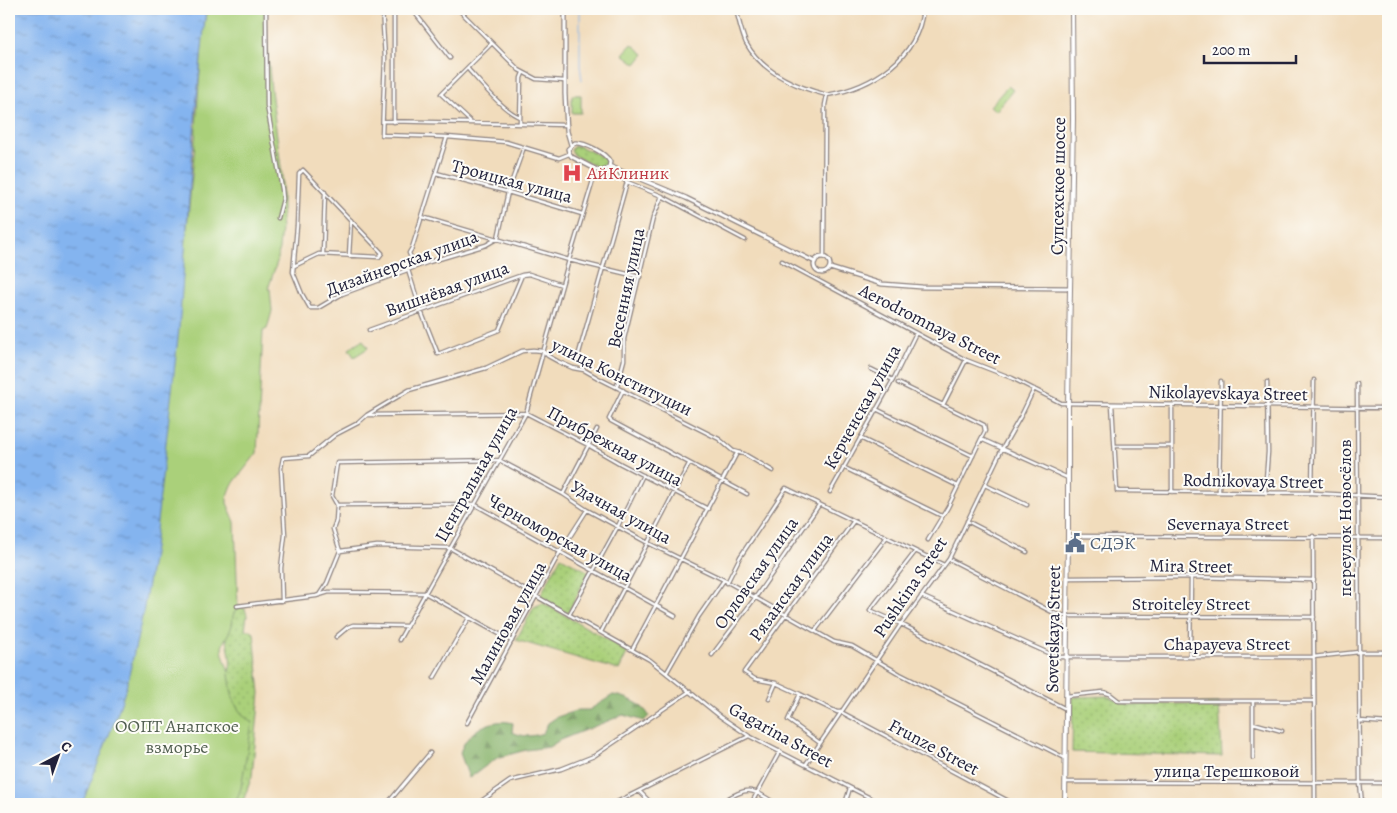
<svg xmlns="http://www.w3.org/2000/svg" width="1397" height="813" font-family="Alegreya,serif">
<defs>
<pattern id="grass-dots" width="8" height="8" patternUnits="userSpaceOnUse" patternTransform="scale(1.25)"><rect width="8" height="8" fill="#aad07a"/><path d="M2 2h.1M6 6h.1" fill="none" stroke="#92b26a" stroke-width="1.8" stroke-linecap="round"/></pattern>
<pattern id="forest-firs" width="22" height="20" patternUnits="userSpaceOnUse" patternTransform="scale(1.25)"><rect width="22" height="20" fill="#87b26a"/><path d="M5 1l3.5 6h-7zM16 11l3.5 6h-7z" fill="#6e9058"/></pattern>
<pattern id="water-ripples" width="26" height="14" patternUnits="userSpaceOnUse" patternTransform="scale(1.25)"><rect width="26" height="14" fill="#84b4ef"/><path d="M2 4q2-2 4 0t4 0M15 11q2-2 4 0t4 0" fill="none" stroke="#6c92c3"/></pattern>
</defs>
<rect width="100%" height="100%" fill="#fdfcf7"/>
<filter id="ink" filterUnits="userSpaceOnUse"><feTurbulence type="fractalNoise" baseFrequency=".02" numOctaves="2"/><feDisplacementMap in="SourceGraphic" scale="10" xChannelSelector="R" yChannelSelector="G"/><feConvolveMatrix kernelMatrix="1 2 1 2 8 2 1 2 1" color-interpolation-filters="sRGB"/></filter>
<filter id="wash" filterUnits="userSpaceOnUse"><feTurbulence type="fractalNoise" baseFrequency=".0096" numOctaves="4" result="noise"/><feDisplacementMap in="SourceGraphic" scale="20" xChannelSelector="R" yChannelSelector="G"/><feGaussianBlur stdDeviation="1.12" result="paint"/><feColorMatrix in="noise" values="0 0 0 0 0 0 0 0 0 0 0 0 0 0 0 0 0 1.4 0 .05"/><feComposite in="paint" operator="in"/></filter>
<g filter="url(#wash)">
<rect width="100%" height="100%" fill="#f1dcbc"/>
<path fill="url(#grass-dots)" stroke="#66795a" d="M574 146H579L605 158 607 160 606 166 599 168 575 156 571 150Z
M561 557 589 572 568 613 539 598Z
M543 603 628 651 619 670 516 640 534 607Z
M235 604 245 609 247 615 245 630H251L254 633 260 693 252 776 242 804H233L228 674C233 665 229 650 227 641V639L223 641Z
M1107 696 1128 705 1219 703 1222 756 1072 752 1073 697Z"/>
<path fill="url(#forest-firs)" stroke="#546a52" d="M613 695C625 696 644 704 649 716L644 721 623 715 560 740 549 747 526 750 497 758 469 778 460 753C466 731 492 717 513 723L512 732C523 737 531 737 543 733L548 723 557 717 578 710H589Z"/>
<path fill="#aad07a" stroke="#66795a" d="M207 9H264L271 90 282 175V218L278 259 268 289H270L272 311 267 329 263 331 257 453 232 485 227 498V503L235 522 238 608C232 613 233 618 232 625 230 634 222 641 222 650 223 656 226 663 228 669 233 694 229 705 252 723L241 788 235 804H80L173 373 194 155 203 30Z
M632 44 644 54 636 64 623 54Z
M1008 86 1013 90 996 111 990 106Z
M572 95H581V113H572Z
M363 340 368 348 354 357 349 349Z"/>
<path fill="url(#water-ripples)" stroke="#536b95" d="M9 9H206L196 107 179 329 154 548 143 613 126 688 118 712 82 804H9Z"/>
<g fill="none" stroke-linecap="round" stroke-linejoin="round">
<path stroke="#84b4ef" stroke-width="1" d="M580 9V66L582 80"/>
</g>
</g>
<g filter="url(#ink)">
<g fill="none" stroke-linecap="round" stroke-linejoin="round">
<defs>
<path id="minor" d="M266 9 267 106 282 189 283 199 278 218
M382 9 385 58 382 135 447 137 506 142 559 158 569 154
M412 9 450 58
M458 9 519 70 536 79 565 81
M736 9C739 20 741 32 746 43 762 72 796 87 827 95
M467 68C479 81 504 112 520 117
M383 121 567 125
M470 121 441 94 492 43
M394 122V9
M520 123 521 78 523 73
M619 171 623 179 627 182 662 196 745 240
M436 173 508 192 582 214
M422 217 569 260 640 277
M498 238 508 192 524 147
M323 254 325 192
M349 256 351 220
M824 257 825 105 827 95C872 87 918 59 923 9
M782 261 966 360 1012 378 1061 403 1388 408
M294 266 319 254 379 257 382 253 303 170 299 174 297 226 293 272 302 294 310 308H318L342 294 429 262 486 245 498 238
M415 267 409 253 412 248 447 137
M408 270 421 311 438 354 499 330 522 275
M369 330 522 275 529 274 562 285
M579 353 627 182
M871 369 893 380
M898 383 984 425 985 431 981 439 1068 478
M1357 384 1360 783 1362 804
M617 386 624 360V339L653 218 662 196
M623 390 609 419 611 421 747 494
M1112 404 1117 491 1312 493 1388 497
M943 405 966 360
M876 409 973 456
M368 415 526 413 588 445 621 464 708 509
M860 438 958 486
M1115 446H1172
M843 467 942 516
M985 485 1027 505
M830 492 893 380 916 333
M1172 492V405
M1219 492 1221 381
M1265 493 1268 452 1267 382
M1312 493 1314 380
M563 494 597 429
M337 505 474 504 675 616
M967 521 1027 552
M1068 536 1388 538
M1313 536 1315 804
M928 540 948 507 981 439
M340 551 377 546 450 548 650 660 721 717 749 736 882 804
M915 552 870 610 901 624 1066 709
M949 559 1056 614 1067 616 1314 617
M1068 578 1191 577 1314 580
M727 583 740 557 786 488 944 565
M319 595 327 583 340 551 333 529 336 521 337 505 332 496 337 463 499 460 563 494 587 510 648 543 724 580 834 642 852 646 900 674 1065 758
M921 596 1057 657H1313L1359 652H1388
M282 601 281 568 285 535 281 468 283 458 309 456 335 435 358 423 367 415 409 390 486 368 522 351 533 350 543 351 548 356 559 362 573 368 584 370 598 378 719 439 733 451 744 454 773 471
M237 606 316 596 329 592 425 593 512 641
M569 615 618 526 643 475
M815 631 886 538
M601 632 689 464
M336 637 348 627 353 625 406 626
M399 640 526 413 569 260 592 184 595 169
M632 650 737 453
M712 655 755 598 819 505
M1190 656 1191 577
M667 672 699 616 724 580
M434 678 469 618
M800 694 776 683 755 679 744 672 853 522
M1066 696 1103 692 1110 694 1119 701H1314
M769 699 776 683
M1253 702V758
M1360 721 1388 723
M467 723 560 552 587 510
M1253 723 1282 731
M820 743 788 720 800 694 837 712H841L1014 804
M806 764 901 624 949 559 1002 449 1022 414 1034 389
M1065 782 1388 783
M639 791 652 804
M387 804 430 753
M477 804 510 781 561 769 594 756 690 691
M613 804 749 736
M718 804C747 788 748 785 776 804
M751 804 780 751
M845 804 850 788"/>
<path id="tertiary" d="M565 9V94L567 131 571 145
M575 143C584 142 606 153 610 162L609 167 603 171H599L572 157 569 153 568 149Z
M609 166 686 198 815 262
M814 265a8 8 0 1 1 16 0a8 8 0 1 1-16 0Z
M830 268 882 284 922 287 1070 288"/>
<path id="secondary" d="M1065 804 1068 536V404L1073 119 1072 9"/>
</defs>
<use href="#minor" stroke="#8a7f7c" stroke-width="5"/>
<use href="#tertiary" stroke="#8a7f7c" stroke-width="5.5"/>
<use href="#secondary" stroke="#8a7f7c" stroke-width="6"/>
<use href="#minor" stroke="#fff" stroke-width="2.5"/>
<use href="#tertiary" stroke="#fff" stroke-width="3"/>
<use href="#secondary" stroke="#fff" stroke-width="4"/>
</g>
</g>
<defs>
<symbol id="hospital-bare" viewBox="-9 -9 18 18"><path d="M-5-5h3v3.5h4V-5h3V5h-3V1.5h-4V5h-3Z" fill="#e0444e" stroke="#fdfcf7" stroke-width="2.5" paint-order="stroke"/></symbol>
<symbol id="civic-bare" viewBox="-9 -9 18 18"><path d="M-.6-6.5H3V-4.5H.6V-3L4-1V1h2V6H-6V1h2V-1L-.6-3ZM-1.2 2.5V6h2.4V2.5Z" fill="#5c6f8a" stroke="#fdfcf7" stroke-width="2.5" paint-order="stroke"/></symbol>
</defs>
<g fill-rule="evenodd">
<use href="#hospital-bare" x="558" y="159" width="28" height="28"/>
<use href="#civic-bare" x="1061" y="529" width="28" height="28"/>
</g>
<g text-anchor="middle" dominant-baseline="central" stroke-width="4" stroke-linejoin="round" paint-order="stroke">
<g font-size="18" fill="#be3a42" stroke="#fdfcf7" text-anchor="start">
<text x="587" y="173">АйКлиник</text>
</g>
<g font-size="18" fill="#22223b" stroke="#fdfcf7">
<text transform="translate(512 181) rotate(15)">Троицкая улица</text>
<text transform="translate(1058 186) rotate(-89)">Супсехское шоссе</text>
<text transform="translate(402 263) rotate(-20)">Дизайнерская улица</text>
<text transform="translate(626 288) rotate(-78)">Весенняя улица</text>
<text transform="translate(447 289) rotate(-20)">Вишнёвая улица</text>
<text transform="translate(930 324) rotate(27)">Aerodromnaya Street</text>
<text transform="translate(622 377) rotate(26)">улица Конституции</text>
<text transform="translate(1228 393) rotate(1)">Nikolayevskaya Street</text>
<text transform="translate(862 407) rotate(-61)">Керченская улица</text>
<text transform="translate(615 446) rotate(28)">Прибрежная улица</text>
<text transform="translate(476 474) rotate(-61)">Центральная улица</text>
<text transform="translate(1253 481) rotate(1)">Rodnikovaya Street</text>
<text transform="translate(621 512) rotate(29)">Удачная улица</text>
<text transform="translate(1345 518) rotate(-90)">переулок Новосёлов</text>
<text x="1228" y="524">Severnaya Street</text>
<text transform="translate(560 538) rotate(29)">Черноморская улица</text>
<text transform="translate(1191 566) rotate(1)">Mira Street</text>
<text transform="translate(756 573) rotate(-55)">Орловская улица</text>
<text transform="translate(791 587) rotate(-54)">Рязанская улица</text>
<text transform="translate(910 587) rotate(-56)">Pushkina Street</text>
<text x="1191" y="604">Stroiteley Street</text>
<text transform="translate(508 623) rotate(-61)">Малиновая улица</text>
<text transform="translate(1053 629) rotate(-89)">Sovetskaya Street</text>
<text x="1227" y="644">Chapayeva Street</text>
<text transform="translate(781 735) rotate(29)">Gagarina Street</text>
<text transform="translate(934 747) rotate(28)">Frunze Street</text>
<text x="1227" y="771">улица Терешковой</text>
</g>
<g font-size="18" fill="#4e5e75" stroke="#fdfcf7" text-anchor="start">
<text x="1090" y="543">СДЭК</text>
</g>
<g font-size="18" fill="#525f51" stroke="#fdfcf7">
<text x="177" y="726">ООПТ Анапское<tspan x="177" dy="21">взморье</tspan></text>
</g>
</g>
<rect width="1397" height="813" fill="none" stroke="#fdfcf7" stroke-width="30"/>
<g transform="translate(58 756) rotate(41)" stroke="#fdfcf7" stroke-width="4" paint-order="stroke">
<path d="M0-4L9 19L0 12L-9 19Z" fill="#22223b"/>
<text y="-8" font-size="14" font-weight="bold" text-anchor="middle" fill="#22223b">С</text>
</g>
<path d="M1204 55v8h92v-8" fill="none" stroke="#22223b" stroke-width="2.5"/>
<text x="1212" y="55" font-size="15" fill="#22223b" stroke="#fdfcf7" stroke-width="4" paint-order="stroke">200 m</text>
</svg>
